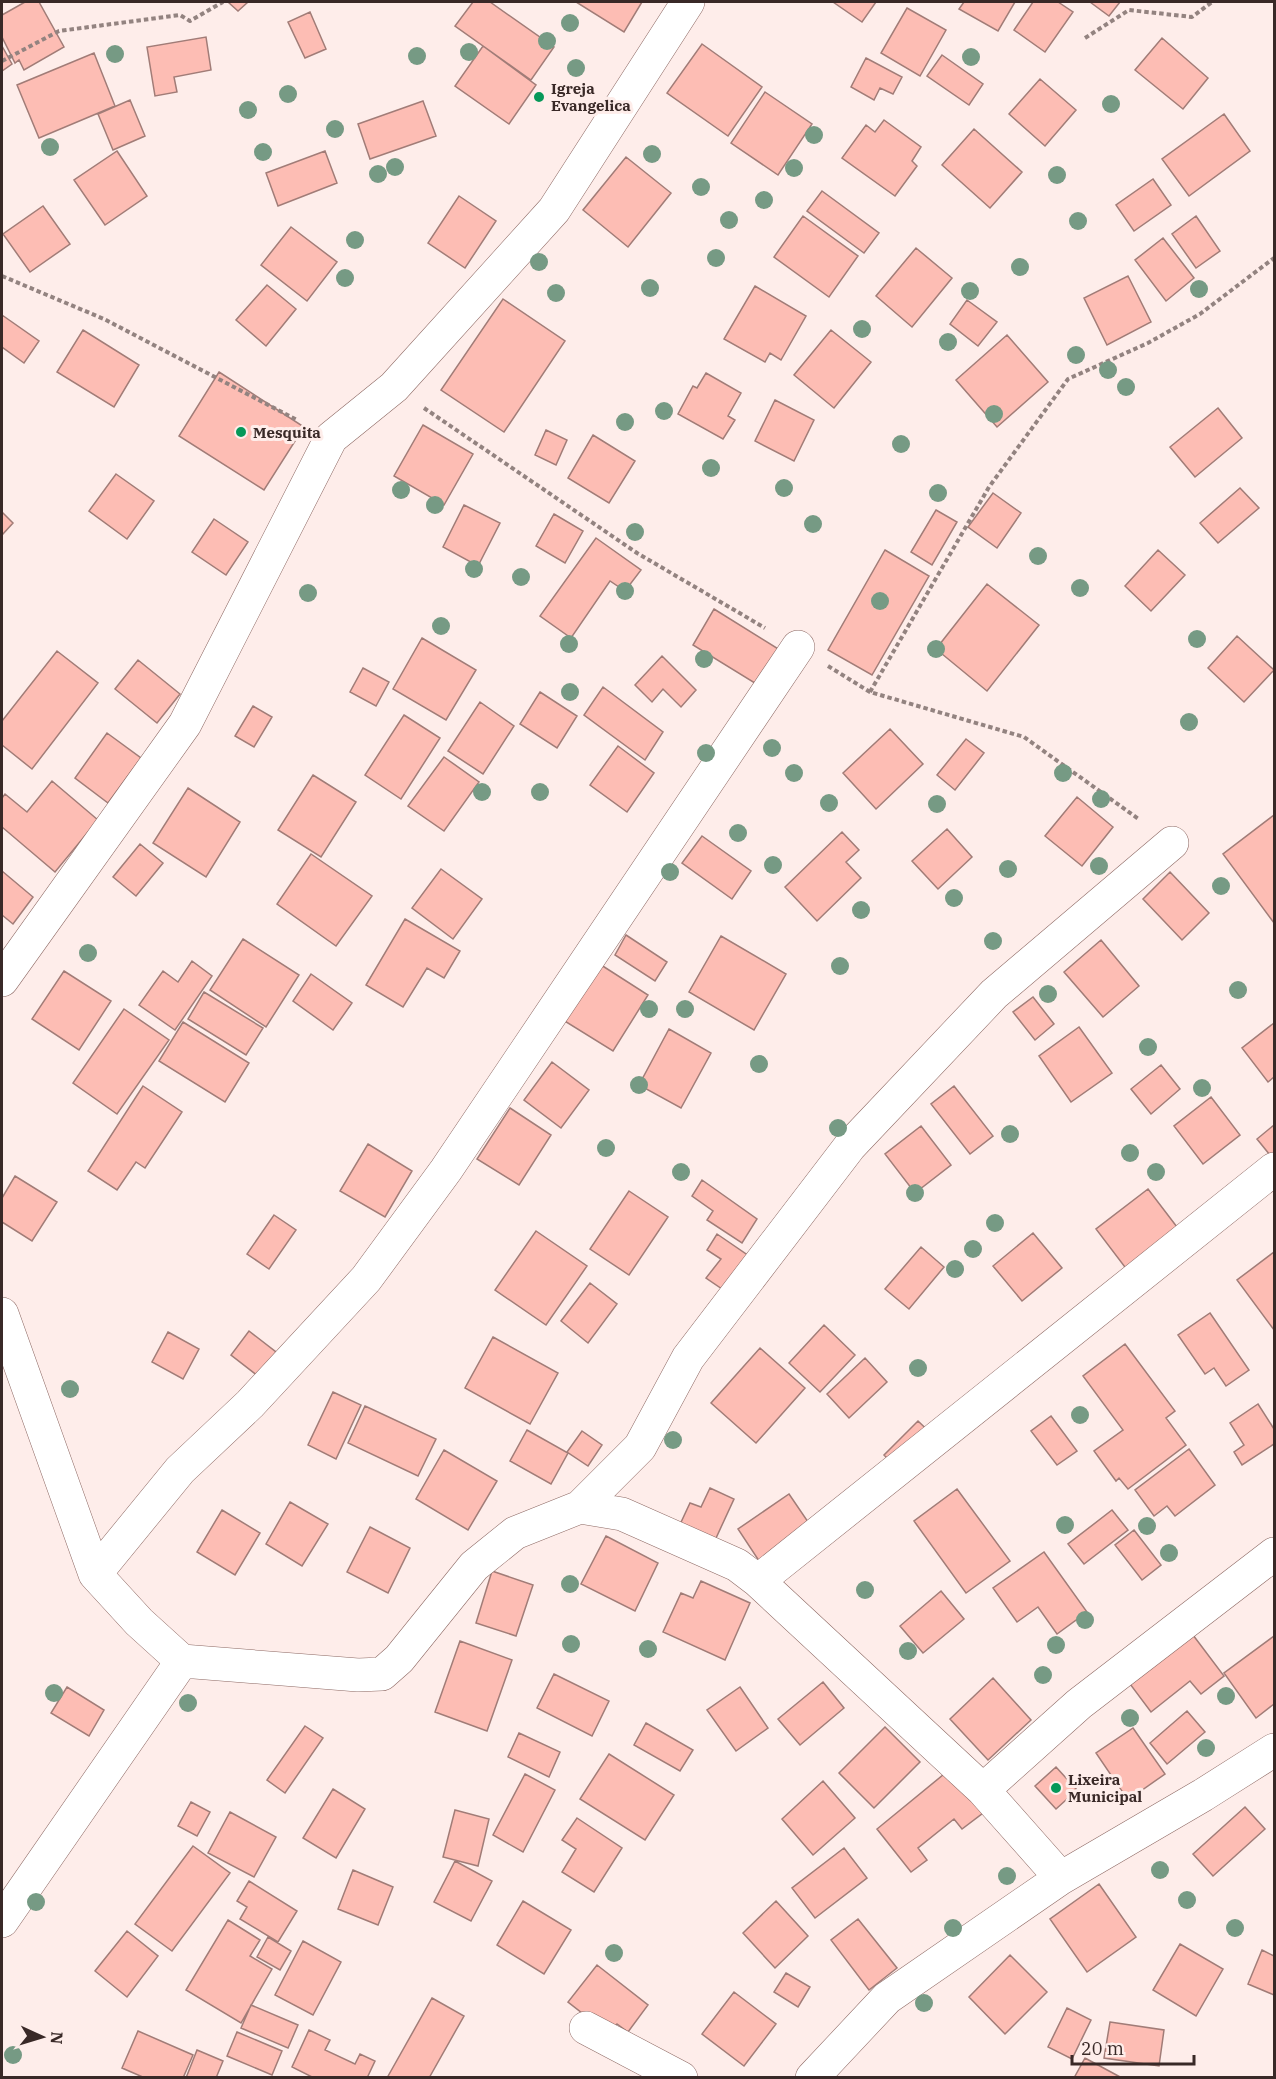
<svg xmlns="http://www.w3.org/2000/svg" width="1276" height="2079" font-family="'IBM Plex Serif',serif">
<rect width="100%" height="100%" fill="#feedea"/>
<path fill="#fdbdb4" stroke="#a17c77" stroke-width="1.5" d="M25 2H39L64 47 24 70 19 60 15 63 2 37V15Z
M228 2H248L238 11Z
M473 2H490L554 47 531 80 455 26Z
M576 2H642L624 32Z
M833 2H876L862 22Z
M964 2H1015L998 31 959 9Z
M1033 2H1058L1073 12 1045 52 1014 30Z
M1090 2H1120L1109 16Z
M907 8 946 30 920 76 881 53Z
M310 12 326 49 305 58 288 22Z
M206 37 211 70 174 77 177 92 155 96 147 47Z
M1162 38 1208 78 1183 109 1135 70Z
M702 44 762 87 728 136 667 93Z
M2 46 12 64 2 71Z
M483 46 536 85 509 124 455 86Z
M94 53 115 106 39 138 17 85Z
M942 55 983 84 969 105 927 76Z
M866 58 902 77 893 94 880 88 874 100 851 87Z
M1040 79 1076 110 1045 146 1009 114Z
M765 92 812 124 778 175 731 143Z
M130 100 145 136 113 150 98 114Z
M423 101 436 136 370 159 358 124Z
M1224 114 1250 151 1189 196 1162 159Z
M884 120 921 147 912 161 917 166 895 196 842 158 866 125 875 132Z
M974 129 1022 172 990 208 942 165Z
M117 151 147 196 105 225 74 180Z
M325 151 337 183 278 206 266 173Z
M626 157 671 193 628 247 583 210Z
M1153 179 1171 205 1134 231 1116 205Z
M822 191 879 233 864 253 807 211Z
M459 196 496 221 465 268 428 243Z
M43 206 70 244 30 272 3 234Z
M803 216 858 256 829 297 774 257Z
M1196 216 1220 251 1196 268 1172 234Z
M291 227 337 262 307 301 261 265Z
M1163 238 1194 278 1166 301 1135 260Z
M916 248 952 278 912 327 876 296Z
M1128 276 1151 322 1107 345 1084 298Z
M267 285 296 309 266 346 236 320Z
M755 286 806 316 781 360 770 353 765 362 724 339Z
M503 299 565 341 504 432 441 390Z
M967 300 997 322 978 346 950 324Z
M2 315 39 341 24 363 2 347Z
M83 330 139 365 114 407 57 372Z
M831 330 871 362 834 408 794 375Z
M1007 335 1048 382 997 427 956 380Z
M219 372 304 427 264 490 179 436Z
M706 373 741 393 728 416 735 420 723 439 678 414 693 386 697 388Z
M775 400 814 420 794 461 755 441Z
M1218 408 1242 438 1195 477 1170 447Z
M423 425 473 454 444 505 394 476Z
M546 430 567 440 556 465 535 455Z
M593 435 635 461 609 503 568 478Z
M116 474 154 501 127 539 89 511Z
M1240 488 1259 508 1218 543 1200 523Z
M993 493 1021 513 997 548 968 527Z
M464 505 500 523 478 566 443 547Z
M936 510 957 522 932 565 911 552Z
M2 512 13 523 2 535Z
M554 514 583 531 565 563 536 546Z
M214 519 248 542 226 575 192 552Z
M596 538 641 570 625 591 610 581 571 638 540 616Z
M885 550 929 576 872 675 828 650Z
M1158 550 1185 575 1151 611 1125 586Z
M987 584 1039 625 987 691 936 649Z
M714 609 780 650 758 685 693 645Z
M1237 636 1274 670 1244 702 1208 668Z
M422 638 476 670 446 720 393 689Z
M57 651 98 683 32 769 2 745V721Z
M662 656 696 690 681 707 663 689 652 702 635 685Z
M138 660 180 694 157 723 115 689Z
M363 668 389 682 376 706 350 692Z
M603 687 663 732 645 760 584 715Z
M540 692 577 716 557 748 520 724Z
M480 702 514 726 483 774 448 751Z
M253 706 272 717 254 747 235 736Z
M404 715 440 738 401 799 365 775Z
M890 729 923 764 876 809 843 773Z
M107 733 141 758 108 803 75 778Z
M966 739 984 753 955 790 937 775Z
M618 746 654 773 627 812 590 785Z
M444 757 479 782 444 831 408 806Z
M313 775 356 802 321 857 278 830Z
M52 781 98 820 55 872 2 827V798L5 794 27 812Z
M188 788 240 822 206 877 153 843Z
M1077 797 1113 827 1082 866 1045 836Z
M1274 815V923L1223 854Z
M947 829 972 857 938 889 912 861Z
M842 832 859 850 846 862 861 878 817 921 785 887Z
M702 836 751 871 732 899 682 863Z
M140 844 163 863 136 896 113 877Z
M311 854 372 896 336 946 277 904Z
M441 869 482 899 453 939 412 908Z
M2 871 33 897 13 924 2 915Z
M1170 872 1209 913 1182 940 1143 899Z
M405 919 460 951 444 978 427 968 403 1007 366 985Z
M626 935 667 962 655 981 615 955Z
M721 936 786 974 754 1030 689 992Z
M243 939 299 975 266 1027 210 990Z
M1101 940 1139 986 1103 1017 1064 972Z
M192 961 212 976 175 1030 139 1005 163 971 178 982Z
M598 963 648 995 613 1051 563 1020Z
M64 971 111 1001 79 1050 32 1019Z
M311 974 352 1003 333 1030 293 1001Z
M204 992 263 1028 246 1055 188 1019Z
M1033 997 1054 1024 1035 1040 1013 1012Z
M124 1009 169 1040 117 1114 73 1083Z
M183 1022 249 1063 225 1102 159 1061Z
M1274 1023V1077L1268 1082 1242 1048Z
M1079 1027 1112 1073 1071 1102 1039 1056Z
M669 1029 711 1053 681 1108 639 1085Z
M552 1062 589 1090 561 1128 524 1100Z
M1161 1065 1180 1089 1151 1114 1131 1089Z
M143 1086 182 1112 145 1168 136 1162 117 1190 88 1171Z
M954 1086 993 1136 970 1154 931 1104Z
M1211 1097 1240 1135 1203 1164 1174 1126Z
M510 1108 551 1135 519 1185 477 1159Z
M1274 1125V1160L1257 1139Z
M921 1126 951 1165 915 1193 885 1154Z
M368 1144 412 1171 385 1217 340 1191Z
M15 1176 57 1202 32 1241 2 1222V1198Z
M702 1180 757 1219 742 1243 707 1220 713 1211 692 1196Z
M1148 1189 1190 1244 1131 1275 1096 1229Z
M629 1191 668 1217 629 1275 590 1249Z
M274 1215 296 1230 269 1269 247 1254Z
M536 1231 587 1266 546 1325 495 1290Z
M1033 1233 1062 1268 1022 1301 993 1266Z
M717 1234 749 1256 725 1291 706 1278 721 1259 707 1250Z
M921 1247 944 1267 909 1309 885 1289Z
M1274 1252V1330L1237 1280Z
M590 1283 617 1304 588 1343 561 1321Z
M1210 1313 1249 1370 1226 1386 1214 1368 1205 1374 1178 1335Z
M824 1325 855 1355 820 1392 789 1363Z
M249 1331 276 1352 258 1376 231 1355Z
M168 1332 199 1349 183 1379 152 1362Z
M493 1337 558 1373 530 1424 465 1388Z
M1125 1344 1175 1411 1166 1418 1186 1445 1128 1489 1119 1478 1116 1481 1094 1451 1123 1430 1083 1376Z
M760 1348 805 1388 756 1443 711 1403Z
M865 1358 887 1382 849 1418 827 1394Z
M333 1392 361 1405 336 1459 308 1445Z
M1258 1404 1274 1429V1444L1242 1465 1234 1452 1244 1445 1230 1423Z
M365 1406 436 1439 418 1476 348 1443Z
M1051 1416 1077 1451 1057 1465 1031 1431Z
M918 1421 938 1440 903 1474 884 1455Z
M527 1430 568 1453 551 1484 510 1461Z
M582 1431 602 1445 588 1466 567 1452Z
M1189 1449 1215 1485 1175 1516 1167 1506 1154 1516 1135 1490Z
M444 1450 497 1481 468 1530 416 1499Z
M710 1488 734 1499 711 1549 676 1533 690 1503 701 1507Z
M957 1489 1010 1561 966 1593 914 1521Z
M789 1494 821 1541 769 1576 738 1529Z
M290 1502 328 1524 302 1566 266 1544Z
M222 1510 260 1533 235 1575 197 1552Z
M1112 1510 1128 1530 1084 1564 1068 1544Z
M370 1527 410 1548 388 1593 347 1572Z
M1134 1530 1161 1565 1142 1580 1115 1545Z
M606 1536 658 1563 635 1611 581 1584Z
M1044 1552 1087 1612 1057 1634 1038 1607 1017 1622 993 1588Z
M492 1571 533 1585 516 1636 476 1623Z
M701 1581 750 1603 725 1660 663 1632 681 1593 693 1598Z
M941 1591 964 1619 923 1653 900 1626Z
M1193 1635 1224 1676 1201 1694 1190 1681 1151 1712 1130 1684Z
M1274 1636V1704L1256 1718 1224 1673Z
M460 1641 512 1660 487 1731 435 1712Z
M554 1674 609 1701 592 1736 537 1708Z
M993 1678 1031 1720 988 1760 950 1719Z
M823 1682 844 1708 800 1745 778 1719Z
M67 1687 104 1710 89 1736 51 1713Z
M740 1687 768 1728 736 1751 707 1710Z
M1187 1711 1205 1732 1167 1764 1150 1743Z
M646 1723 693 1750 680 1771 634 1745Z
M305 1726 323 1738 285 1793 267 1780Z
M885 1727 920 1762 874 1808 839 1773Z
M1133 1728 1165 1774 1128 1800 1096 1753Z
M519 1733 560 1752 549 1777 508 1757Z
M609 1754 674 1795 645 1840 580 1799Z
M1056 1767 1077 1790 1056 1809 1035 1786Z
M949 1770 983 1813 962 1829 954 1819 918 1848 927 1860 911 1872 877 1829Z
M525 1774 555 1790 523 1852 493 1835Z
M823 1781 855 1818 813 1855 782 1819Z
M333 1789 365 1809 336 1858 303 1838Z
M191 1802 210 1812 197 1836 178 1826Z
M1245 1807 1265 1829 1213 1876 1193 1854Z
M455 1810 489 1819 478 1866 443 1857Z
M230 1812 276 1837 254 1877 208 1853Z
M577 1818 622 1848 594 1892 562 1872 576 1849 562 1840Z
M193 1846 230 1873 172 1951 135 1924Z
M844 1848 867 1878 815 1918 792 1888Z
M455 1861 492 1881 471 1921 434 1902Z
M353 1870 393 1887 378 1925 338 1909Z
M249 1881 297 1911 278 1942 240 1919 247 1907 237 1901Z
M1099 1884 1136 1937 1087 1972 1050 1919Z
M523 1901 571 1930 544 1974 497 1945Z
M776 1901 808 1936 775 1968 743 1933Z
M858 1919 897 1968 869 1990 831 1940Z
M228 1920 260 1940 250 1956 272 1969 241 2023 186 1990Z
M127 1931 158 1956 127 1997 95 1971Z
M268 1937 291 1951 280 1970 257 1957Z
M303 1941 341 1962 313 2015 275 1995Z
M1180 1944 1223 1969 1196 2016 1153 1990Z
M1262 1950 1274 1956V1995L1248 1984Z
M1010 1955 1047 1992 1005 2034 969 1997Z
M597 1965 648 2005 628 2032 617 2024 609 2034 568 2002Z
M786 1973 810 1987 798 2007 774 1992Z
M734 1992 776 2024 744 2066 702 2034Z
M432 1998 464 2016 429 2078H387Z
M251 2005 298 2025 288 2048 241 2028Z
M1067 2008 1091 2020 1072 2059 1048 2047Z
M1110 2022 1164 2030 1159 2066 1104 2058Z
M309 2030 330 2040 325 2050 355 2064 360 2054 375 2061 367 2078H314L292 2067Z
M138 2031 193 2055 183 2078H145L122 2068Z
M237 2032 282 2051 272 2075 227 2056Z
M197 2050 223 2061 216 2078H186Z
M1085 2058 1122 2078H1074Z"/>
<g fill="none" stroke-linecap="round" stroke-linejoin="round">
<defs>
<path id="minor" d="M2 980 185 724 331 438 394 387 554 210 688 2
M2 1314 95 1574 139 1622 182 1661 358 1675 382 1674 399 1659 474 1566 515 1533 580 1507 640 1447 688 1358 850 1146 994 994 1172 843
M580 1507 622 1514 737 1565 758 1581 983 1790 1061 1878
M95 1574 180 1470 250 1404 366 1279 446 1170 798 647
M758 1581 1274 1169
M983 1790 1079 1704 1274 1554
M2 1921 182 1661
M586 2028 681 2078
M812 2078 887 1998 1061 1878 1203 1795 1274 1750"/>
</defs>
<use href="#minor" stroke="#8d6964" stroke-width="34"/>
<path stroke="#938380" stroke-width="4" stroke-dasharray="4.5 3" stroke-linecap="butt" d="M1085 38 1129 10 1192 17 1212 2
M2 61 59 31 180 15 190 21 223 2
M2 276 104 319 297 420
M424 408 637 553 765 628
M828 666 870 692 1024 737 1140 820
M870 692 989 487 1068 379 1148 343 1200 314 1274 258"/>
<use href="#minor" stroke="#fff" stroke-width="33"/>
</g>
<g fill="#769a84">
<circle cx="570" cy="23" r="9"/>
<circle cx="547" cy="41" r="9"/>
<circle cx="469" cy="52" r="9"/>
<circle cx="115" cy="54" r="9"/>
<circle cx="417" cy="56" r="9"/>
<circle cx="971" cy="57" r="9"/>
<circle cx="576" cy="68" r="9"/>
<circle cx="288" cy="94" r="9"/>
<circle cx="1111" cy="104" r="9"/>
<circle cx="248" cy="110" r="9"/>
<circle cx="335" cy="129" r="9"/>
<circle cx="814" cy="135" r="9"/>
<circle cx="50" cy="147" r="9"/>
<circle cx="263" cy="152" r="9"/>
<circle cx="652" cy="154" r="9"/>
<circle cx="395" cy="167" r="9"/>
<circle cx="794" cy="168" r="9"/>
<circle cx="378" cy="174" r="9"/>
<circle cx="1057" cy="175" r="9"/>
<circle cx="701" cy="187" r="9"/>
<circle cx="764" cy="200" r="9"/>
<circle cx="729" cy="220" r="9"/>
<circle cx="1078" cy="221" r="9"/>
<circle cx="355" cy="240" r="9"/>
<circle cx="716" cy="258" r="9"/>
<circle cx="539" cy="262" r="9"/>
<circle cx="1020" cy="267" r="9"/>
<circle cx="345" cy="278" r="9"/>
<circle cx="650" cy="288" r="9"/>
<circle cx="1199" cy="289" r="9"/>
<circle cx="970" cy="291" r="9"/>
<circle cx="556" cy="293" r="9"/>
<circle cx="862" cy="329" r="9"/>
<circle cx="948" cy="342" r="9"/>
<circle cx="1076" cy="355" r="9"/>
<circle cx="1108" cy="370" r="9"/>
<circle cx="1126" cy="387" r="9"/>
<circle cx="664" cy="411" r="9"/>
<circle cx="994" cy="414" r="9"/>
<circle cx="625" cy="422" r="9"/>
<circle cx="901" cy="444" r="9"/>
<circle cx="711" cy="468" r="9"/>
<circle cx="784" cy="488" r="9"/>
<circle cx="401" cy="490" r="9"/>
<circle cx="938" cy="493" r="9"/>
<circle cx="435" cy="505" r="9"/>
<circle cx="813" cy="524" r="9"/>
<circle cx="635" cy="532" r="9"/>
<circle cx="1038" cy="556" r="9"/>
<circle cx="474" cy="569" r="9"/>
<circle cx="521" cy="577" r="9"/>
<circle cx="1080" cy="588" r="9"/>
<circle cx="625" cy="591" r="9"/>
<circle cx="308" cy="593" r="9"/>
<circle cx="880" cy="601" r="9"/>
<circle cx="441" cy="626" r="9"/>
<circle cx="1197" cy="639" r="9"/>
<circle cx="569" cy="644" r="9"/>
<circle cx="936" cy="649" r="9"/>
<circle cx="704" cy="659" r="9"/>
<circle cx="570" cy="692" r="9"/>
<circle cx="1189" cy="722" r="9"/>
<circle cx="772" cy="748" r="9"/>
<circle cx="706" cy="753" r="9"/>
<circle cx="794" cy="773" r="9"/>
<circle cx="1063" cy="773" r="9"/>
<circle cx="482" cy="792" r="9"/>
<circle cx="540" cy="792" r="9"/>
<circle cx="1101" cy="799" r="9"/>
<circle cx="829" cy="803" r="9"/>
<circle cx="937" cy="804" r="9"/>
<circle cx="738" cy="833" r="9"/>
<circle cx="773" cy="865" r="9"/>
<circle cx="1099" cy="866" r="9"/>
<circle cx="1008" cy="869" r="9"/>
<circle cx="670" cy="872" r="9"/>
<circle cx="1221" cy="886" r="9"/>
<circle cx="954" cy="898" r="9"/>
<circle cx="861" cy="910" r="9"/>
<circle cx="993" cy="941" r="9"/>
<circle cx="88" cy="953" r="9"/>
<circle cx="840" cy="966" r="9"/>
<circle cx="1238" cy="990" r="9"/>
<circle cx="1048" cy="994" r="9"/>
<circle cx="649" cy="1009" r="9"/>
<circle cx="685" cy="1009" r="9"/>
<circle cx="1148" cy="1047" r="9"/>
<circle cx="759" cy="1064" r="9"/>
<circle cx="639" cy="1085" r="9"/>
<circle cx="1202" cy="1088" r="9"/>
<circle cx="838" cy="1128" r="9"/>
<circle cx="1010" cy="1134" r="9"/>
<circle cx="606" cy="1148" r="9"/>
<circle cx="1130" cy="1153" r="9"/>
<circle cx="681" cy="1172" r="9"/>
<circle cx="1156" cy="1172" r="9"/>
<circle cx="915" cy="1193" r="9"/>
<circle cx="995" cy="1223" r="9"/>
<circle cx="973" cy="1249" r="9"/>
<circle cx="955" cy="1269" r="9"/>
<circle cx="918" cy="1368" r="9"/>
<circle cx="70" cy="1389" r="9"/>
<circle cx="1080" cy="1415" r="9"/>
<circle cx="673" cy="1440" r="9"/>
<circle cx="1065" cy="1525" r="9"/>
<circle cx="1147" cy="1526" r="9"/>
<circle cx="1169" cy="1553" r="9"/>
<circle cx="570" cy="1584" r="9"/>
<circle cx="865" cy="1590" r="9"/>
<circle cx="1085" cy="1620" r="9"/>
<circle cx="571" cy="1644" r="9"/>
<circle cx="1056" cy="1645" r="9"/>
<circle cx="648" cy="1649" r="9"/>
<circle cx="908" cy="1651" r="9"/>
<circle cx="1043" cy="1675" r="9"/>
<circle cx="54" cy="1693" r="9"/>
<circle cx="1226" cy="1696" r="9"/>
<circle cx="188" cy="1703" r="9"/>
<circle cx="1130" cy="1718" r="9"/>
<circle cx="1206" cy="1748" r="9"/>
<circle cx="1160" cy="1870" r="9"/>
<circle cx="1007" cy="1876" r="9"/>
<circle cx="1187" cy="1900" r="9"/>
<circle cx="36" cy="1902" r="9"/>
<circle cx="953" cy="1928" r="9"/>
<circle cx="1235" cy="1928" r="9"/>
<circle cx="614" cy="1953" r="9"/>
<circle cx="924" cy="2003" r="9"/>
<circle cx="13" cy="2055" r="9"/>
</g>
<g fill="#069859" stroke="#feedea" stroke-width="2">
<circle cx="539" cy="97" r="6"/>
<circle cx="241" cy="432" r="6"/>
<circle cx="1056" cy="1788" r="6"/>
</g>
<g text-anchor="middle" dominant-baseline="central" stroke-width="6" stroke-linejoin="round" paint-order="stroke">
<g font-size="15" font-weight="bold" fill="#392927" stroke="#feedea" text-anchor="start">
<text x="551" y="88">Igreja<tspan x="551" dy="17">Evangelica</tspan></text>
<text x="253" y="432">Mesquita</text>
<text x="1068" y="1779">Lixeira<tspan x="1068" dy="17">Municipal</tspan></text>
</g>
</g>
<rect width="1276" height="2079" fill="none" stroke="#392927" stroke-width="6"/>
<g transform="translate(42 2037) rotate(94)" stroke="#feedea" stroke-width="4.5" paint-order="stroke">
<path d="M0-4.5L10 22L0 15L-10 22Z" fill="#392927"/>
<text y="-9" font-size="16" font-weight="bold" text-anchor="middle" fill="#392927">N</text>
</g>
<path d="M1072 2055v9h122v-9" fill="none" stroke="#392927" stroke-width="3"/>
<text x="1081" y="2055" font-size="18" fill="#392927" stroke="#feedea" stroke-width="4.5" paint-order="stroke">20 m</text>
</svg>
